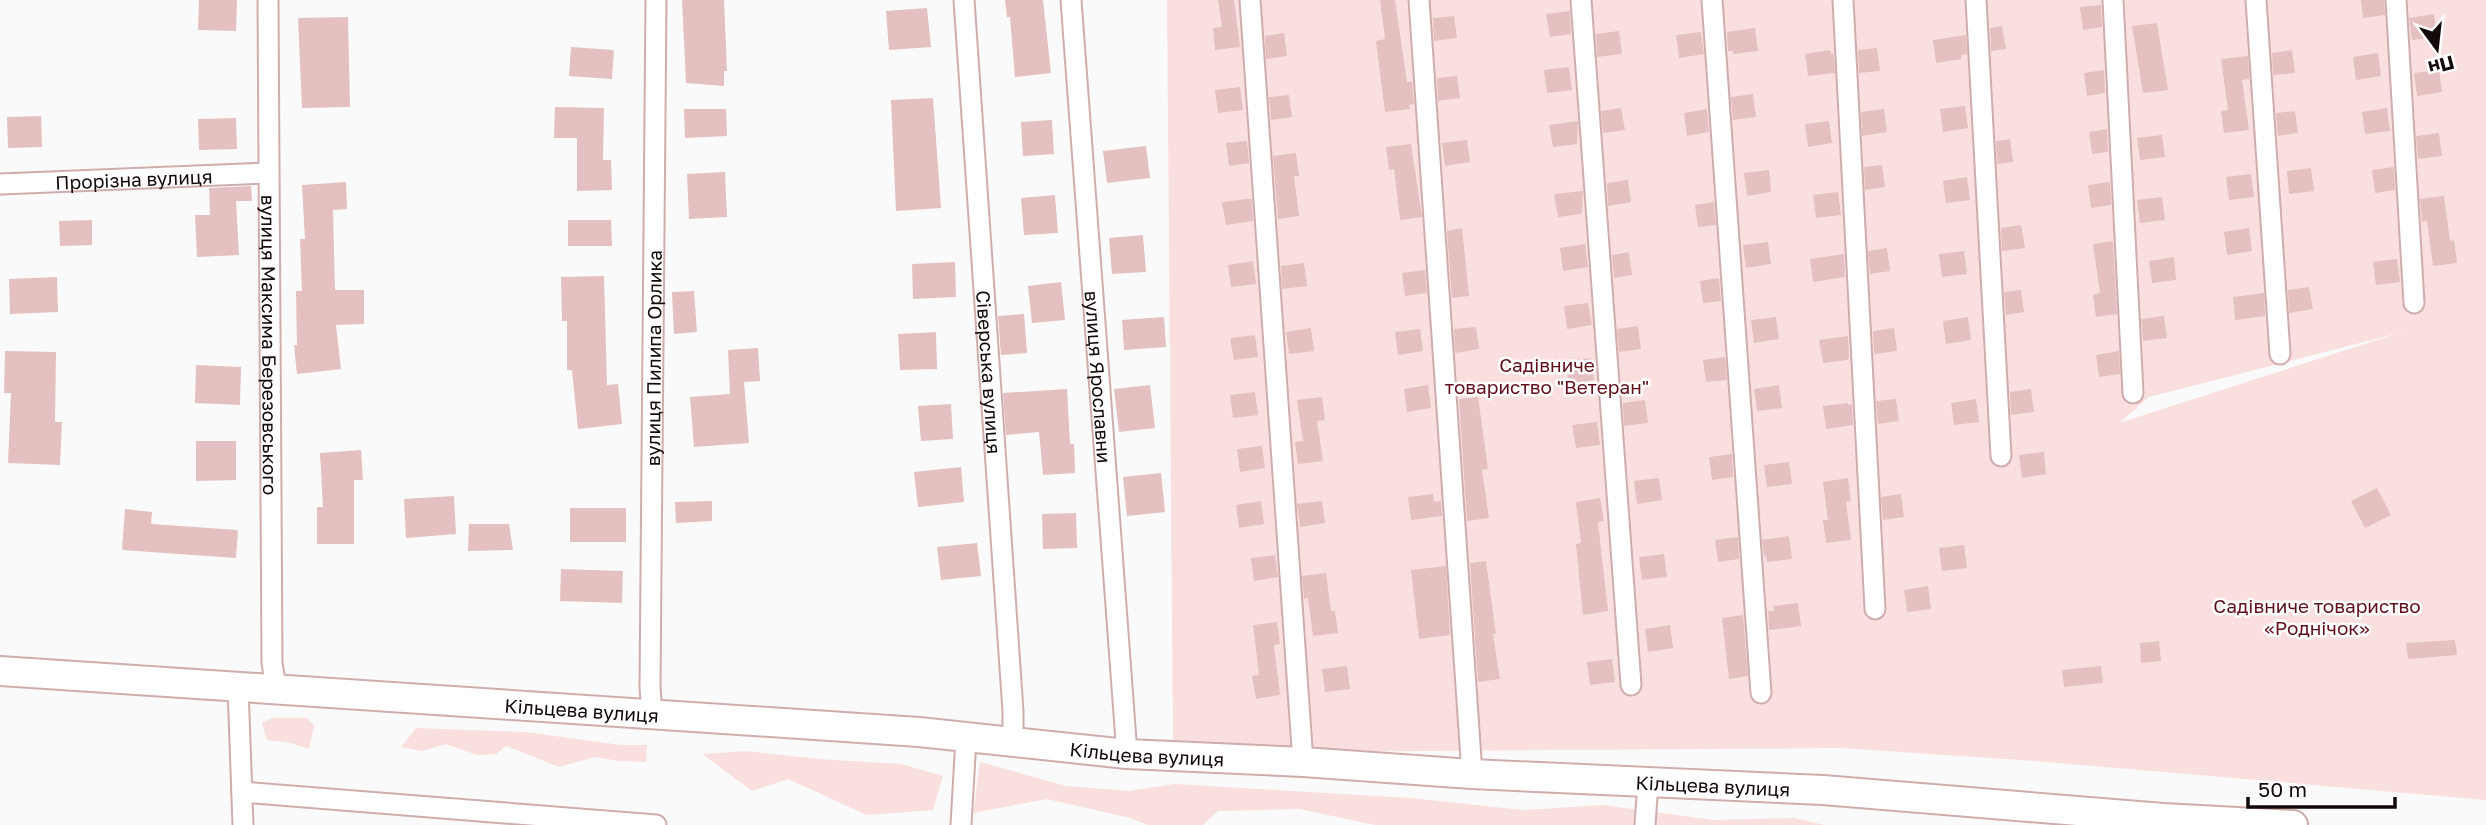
<svg xmlns="http://www.w3.org/2000/svg" width="2486" height="825" font-family="'Golos Text',sans-serif">
<rect width="100%" height="100%" fill="#fafafa"/>
<path fill="#f9e0df" fill-rule="evenodd" d="M1167 0H2486V800L2047 762 1841 748 1173 753ZM2403 332H2402L2119 423 2149 397Z
M272 718H307L314 726 309 749 291 743 267 740 262 723Z
M416 728 525 732 621 745H647L646 762 619 761 595 757 559 767 506 746 496 754 477 755 446 744 422 751 401 747Z
M745 751 819 759 901 764 943 776 933 810 867 815 788 779 752 791 702 754Z
M980 762 1066 786 1129 791 1175 784 1411 798 1523 810 1603 805 1714 820 1794 818 1825 825H1375L1299 809 1218 811 1203 825H1147L1130 818 1047 799 973 813Z"/>
<path fill="#e4c0c0" d="M199 0H237L236 31 198 30Z
M682 0H724L727 71H724V86L686 83Z
M1005 0H1043L1051 73 1015 77 1010 17H1007Z
M1218 0H1234L1240 47 1215 50 1213 28 1222 27Z
M1380 0H1395L1407 82H1412L1414 104 1409 105 1410 109 1385 112 1376 41 1385 39Z
M2361 0H2384L2385 15 2363 18Z
M2101 5 2102 27 2083 30 2080 7Z
M927 8 931 47 889 50 886 11Z
M1570 11 1571 34 1550 37 1546 14Z
M2434 14 2437 37 2412 40 2409 18Z
M1454 16 1457 38 1434 41 1433 18Z
M348 17 350 107 302 108 298 18Z
M2157 23 2168 90 2143 93 2132 26Z
M2002 26 2006 49 1991 51 1990 28Z
M1755 28 1758 51 1733 54V51H1728L1727 32Z
M1619 31 1622 54 1597 57 1596 34Z
M1701 32 1704 54 1679 58 1676 35Z
M1284 33 1287 56 1266 59 1265 36Z
M1966 35 1967 54 1961 55V59L1936 63 1933 40Z
M571 47 614 50 612 79 569 76Z
M1877 48 1880 71 1859 73 1858 50Z
M1830 50 1831 54H1834L1835 73 1808 76 1805 54Z
M2292 50 2295 73 2273 75 2272 53Z
M2378 53 2381 76 2356 80 2353 57Z
M2248 56 2249 79 2242 80 2249 130 2224 133 2221 111 2228 110 2221 59Z
M1569 67 1572 90 1547 93 1544 70Z
M2104 70 2105 93 2087 96 2084 73Z
M2439 70 2442 92 2417 96 2414 73Z
M1457 76 1460 98 1438 101 1437 78Z
M1240 87 1243 110 1218 113 1215 90Z
M1753 94 1756 117 1733 120 1731 97Z
M1289 95 1292 117 1271 120 1269 97Z
M933 98 941 208 896 211 891 100Z
M1965 106 1968 128 1943 132 1940 109Z
M555 107 604 108 603 160H611L612 190 577 191V138H554Z
M1621 108 1625 130 1603 133 1601 111Z
M2387 108 2390 131 2365 134 2362 112Z
M684 109H726L727 136 685 138Z
M1707 109 1709 132 1687 136 1684 113Z
M1884 109 1887 132 1862 136 1861 112Z
M2295 111 2298 133 2278 136 2276 113Z
M41 116 42 147 8 148 7 117Z
M236 118 237 149 199 150 198 119Z
M1052 120 1054 154 1023 156 1021 122Z
M1578 121 1577 144 1553 147 1549 125Z
M1829 121 1832 143 1808 147 1805 124Z
M2107 129 2108 152 2092 154 2089 132Z
M2439 133 2442 156 2418 159 2416 136Z
M2162 135 2165 157 2140 160 2137 138Z
M2010 139 2013 162 1997 164 1996 141Z
M1467 140 1470 162 1445 166 1442 143Z
M1247 141 1249 163 1229 166 1226 143Z
M1411 144 1422 217 1400 220 1394 169 1389 170 1386 147Z
M1146 146 1150 178 1107 183 1103 151Z
M1296 153 1299 176H1294L1299 216 1278 219 1273 156Z
M1882 165 1885 187 1865 190 1864 167Z
M2394 167 2395 190 2375 193 2372 170Z
M2311 168 2314 191 2289 194 2287 171Z
M1769 170 1771 192 1747 196 1744 173Z
M725 172 727 217 689 219 687 174Z
M2251 174 2254 197 2229 200 2226 177Z
M1967 177 1970 200 1946 203 1943 181Z
M1628 180 1631 202 1608 206 1607 183Z
M346 182 347 209 333 210 335 290H364V324L336 325 341 369 297 374 294 345H297L296 291H302L300 239H305L302 185Z
M2110 182 2111 205 2091 208 2088 185Z
M251 186 252 201H236L239 255 197 257 195 215H210L209 188Z
M1583 191 1582 214 1558 217 1554 194Z
M1838 192 1841 215 1816 218 1813 195Z
M1055 195 1058 233 1024 235 1021 198Z
M2444 196 2450 241 2454 240 2457 263 2433 266 2427 221 2422 222 2420 199Z
M2162 197 2165 220 2140 223 2137 200Z
M1247 199H1252L1253 221 1226 225 1222 202Z
M1714 202 1716 225 1698 227 1695 205Z
M92 220V245L60 246 59 221Z
M568 220H611L612 246H568Z
M2021 225 2025 248 2002 251 2001 228Z
M1462 228 1469 296 1452 298 1447 231Z
M2249 228 2252 251 2227 255 2224 232Z
M1143 235 1146 272 1112 274 1109 238Z
M2113 241 2117 314 2096 317 2093 295 2100 293 2093 244Z
M1768 242 1771 264 1746 268 1743 245Z
M1585 244 1588 267 1563 271 1560 248Z
M1887 248 1890 271 1870 274 1868 251Z
M1964 251 1967 274 1942 277 1939 254Z
M1629 252 1632 275 1614 278 1612 255Z
M1844 254 1845 277 1813 282 1810 259Z
M2174 257 2176 280 2152 283 2149 261Z
M2397 259 2400 282 2376 285 2373 262Z
M1253 261 1256 284 1231 287 1228 265Z
M955 262 956 297 913 299 912 264Z
M1304 263 1307 286 1282 289 1281 266Z
M1425 270 1427 293 1405 296 1402 273Z
M604 276 607 385 618 384 622 424 578 429 572 370H567V321H562L561 277Z
M57 277 58 312 10 314 9 279Z
M1719 278 1721 301 1703 303 1700 281Z
M1061 282 1065 320 1032 323 1028 286Z
M2309 287 2313 309 2289 313 2288 290Z
M2021 290 2024 312 2006 315 2004 292Z
M694 291 697 332 674 334 672 292Z
M2264 293 2265 316 2235 320 2233 297Z
M1588 303 1592 325 1567 329 1564 306Z
M1024 314 1027 353 1001 355 998 316Z
M2164 316 2167 338 2143 341 2141 319Z
M1164 317 1166 347 1124 350 1122 320Z
M1776 317 1779 339 1754 343 1751 320Z
M1968 317 1971 340 1946 344 1943 321Z
M1638 326 1641 349 1619 352 1617 329Z
M1476 327 1479 349 1455 353 1454 329Z
M1311 328 1314 351 1289 354 1286 332Z
M1894 328 1897 351 1874 354 1873 331Z
M1420 329 1423 351 1398 355 1395 332Z
M936 332 937 369 900 370 898 334Z
M1255 335 1258 357 1234 360 1230 338Z
M1848 336 1849 357 1847 360 1823 363 1819 340Z
M758 348 760 381 744 382 749 443 694 447 690 397 730 394 728 350Z
M5 351 56 352 55 422H62L60 465 8 463 11 393H4Z
M2119 351 2120 374 2099 377 2096 355Z
M1725 357 1727 380 1706 382 1703 360Z
M1591 358 1594 380 1569 384 1566 361Z
M196 365 241 367 240 405 195 403Z
M1150 385 1155 428 1119 432 1114 389Z
M1428 385 1431 408 1407 412 1404 389Z
M1779 385 1782 408 1757 411 1754 389Z
M1067 389 1070 444H1074L1075 473 1043 475 1039 432 1006 435 1003 393Z
M2031 389 2034 412 2011 415 2010 392Z
M1255 392 1258 415 1233 418 1230 395Z
M1322 397 1325 420 1317 421 1323 461 1298 464 1295 442 1303 441 1297 400Z
M1478 397 1488 469 1482 470 1489 518 1467 521 1459 399Z
M1896 399 1899 421 1878 424 1876 401Z
M1976 399 1979 422 1954 425 1951 403Z
M1645 400 1648 423 1624 426 1623 403Z
M1848 403V405L1852 404 1853 425 1826 429 1823 406Z
M951 404 953 439 921 441 918 406Z
M1597 422 1600 445 1576 448 1572 425Z
M196 441H236V480L196 481Z
M1262 446 1265 468 1240 472 1237 449Z
M361 450 363 480H354V544H317V507H323L320 453Z
M2044 452 2046 474 2022 478 2019 455Z
M1732 454 1733 477 1712 480 1709 457Z
M1789 462 1792 484 1767 487 1764 465Z
M961 467 964 502 918 507 914 472Z
M1161 473 1165 512 1127 516 1123 477Z
M1659 478 1662 500 1637 504 1634 481Z
M1848 478 1851 501 1846 502 1851 540 1826 543 1823 520H1828L1823 482Z
M2377 488 2391 515 2365 528 2351 501Z
M1433 494 1434 502 1441 501 1442 516 1411 520 1408 497Z
M1901 494 1904 517 1883 520 1881 497Z
M454 496 456 534 406 538 404 499Z
M1600 498 1604 521 1598 522 1608 611 1583 615 1576 544 1581 543 1576 502Z
M712 501V521L676 523 675 502Z
M1261 501 1264 524 1239 528 1236 505Z
M1322 501 1325 523 1300 527 1297 504Z
M570 508H626V542H570Z
M125 509 152 512 151 524 238 530 236 558 122 550Z
M1076 513 1077 548 1043 549 1042 514Z
M469 524H509L513 550 468 551Z
M1789 536 1792 559 1767 562 1766 556H1764L1762 540Z
M1738 537 1739 559 1718 562 1715 540Z
M977 543 981 576 941 580 937 547Z
M1964 545 1967 568 1942 571 1939 548Z
M1664 554 1667 577 1642 580 1639 557Z
M1275 555 1278 577 1254 581 1251 558Z
M1486 561 1496 634H1493L1500 679 1478 682 1470 563Z
M1446 566 1450 635 1419 639 1411 570Z
M561 569 623 571 622 603 560 601Z
M1326 573 1331 611H1335L1338 633 1313 636 1308 598 1304 599 1302 576Z
M1928 586 1931 609 1907 612 1904 590Z
M1798 603 1801 626 1769 630 1768 611H1774L1773 606Z
M1743 615 1748 676 1729 679 1722 618Z
M1277 622 1280 644 1274 645 1280 695 1256 699 1252 676 1259 675 1253 625Z
M1670 625 1673 648 1648 652 1645 629Z
M2455 640 2457 655 2408 659 2406 643Z
M2159 641 2161 661 2141 663 2140 643Z
M1612 659 1615 682 1590 685 1587 662Z
M1347 666 1350 689 1325 692 1322 669Z
M2101 666 2103 683 2064 687 2062 670Z"/>
<g fill="none" stroke-linecap="round" stroke-linejoin="round">
<defs>
<g id="street">
<path id="s1" d="M268 0 272 663 276 688"/>
<path id="s2" d="M964 0 1013 711V743"/>
<path id="s3" d="M1071 0 1127 754"/>
<path d="M1250 0 1303 762"/>
<path d="M1419 0 1472 774"/>
<path d="M1581 0 1631 685"/>
<path d="M1712 0 1761 693"/>
<path d="M1843 0 1875 609"/>
<path d="M1976 0 2001 456"/>
<path d="M2113 0 2133 393"/>
<path d="M2256 0 2280 354"/>
<path d="M2396 0 2414 303"/>
<path id="s4" d="M1 184 268 173"/>
<path d="M238 687 243 825"/>
<path id="s5" d="M652 715 650 687 656 0"/>
<path d="M242 792 656 825"/>
<path d="M961 825 966 738"/>
<path d="M1645 825 1648 782"/>
</g>
<g id="secondary">
<path id="s6" d="M0 671 919 732 1127 754 1303 762 1472 774 1823 790 2163 818 2293 825"/>
</g>
</defs>
<use href="#street" stroke="#d0adad" stroke-width="23"/>
<use href="#secondary" stroke="#d0adad" stroke-width="32"/>
<use href="#street" stroke="#fff" stroke-width="19"/>
<use href="#secondary" stroke="#fff" stroke-width="28"/>
</g>
<g text-anchor="middle" dominant-baseline="central" stroke-width="5" stroke-linejoin="round" paint-order="stroke">
<g font-size="19" fill="#140909" stroke="#fff">
<text stroke="none"><textPath href="#s4" startOffset="133">Прорізна вулиця</textPath></text>
<text stroke="none"><textPath href="#s1" startOffset="345">вулиця Максима Березовського</textPath></text>
<text stroke="none"><textPath href="#s5" startOffset="357">вулиця Пилипа Орлика</textPath></text>
<text stroke="none"><textPath href="#s2" startOffset="373">Сіверська вулиця</textPath></text>
<text stroke="none"><textPath href="#s3" startOffset="378">вулиця Ярославни</textPath></text>
<text stroke="none"><textPath href="#s6" startOffset="583">Кільцева вулиця</textPath></text>
<text stroke="none"><textPath href="#s6" startOffset="1150">Кільцева вулиця</textPath></text>
<text stroke="none"><textPath href="#s6" startOffset="1717">Кільцева вулиця</textPath></text>
</g>
<g font-size="19" fill="#5f101b" stroke="#fff">
<text x="1547" y="364">Садівниче<tspan x="1547" dy="22">товариство "Ветеран"</tspan></text>
<text x="2317" y="605">Садівниче товариство<tspan x="2317" dy="22">«Роднічок»</tspan></text>
</g>
</g>
<g transform="translate(2437 49) rotate(165)" stroke="#ffffff" stroke-width="5" paint-order="stroke">
<path d="M0-5L12 26L0 18L-12 26Z" fill="#140909"/>
<text y="-10" font-size="19" font-weight="bold" text-anchor="middle" fill="#140909">Пн</text>
</g>
<path d="M2248 797v10h147v-10" fill="none" stroke="#140909" stroke-width="3.5"/>
<text x="2258" y="797" font-size="21" fill="#140909" stroke="#ffffff" stroke-width="5" paint-order="stroke">50 m</text>
</svg>
